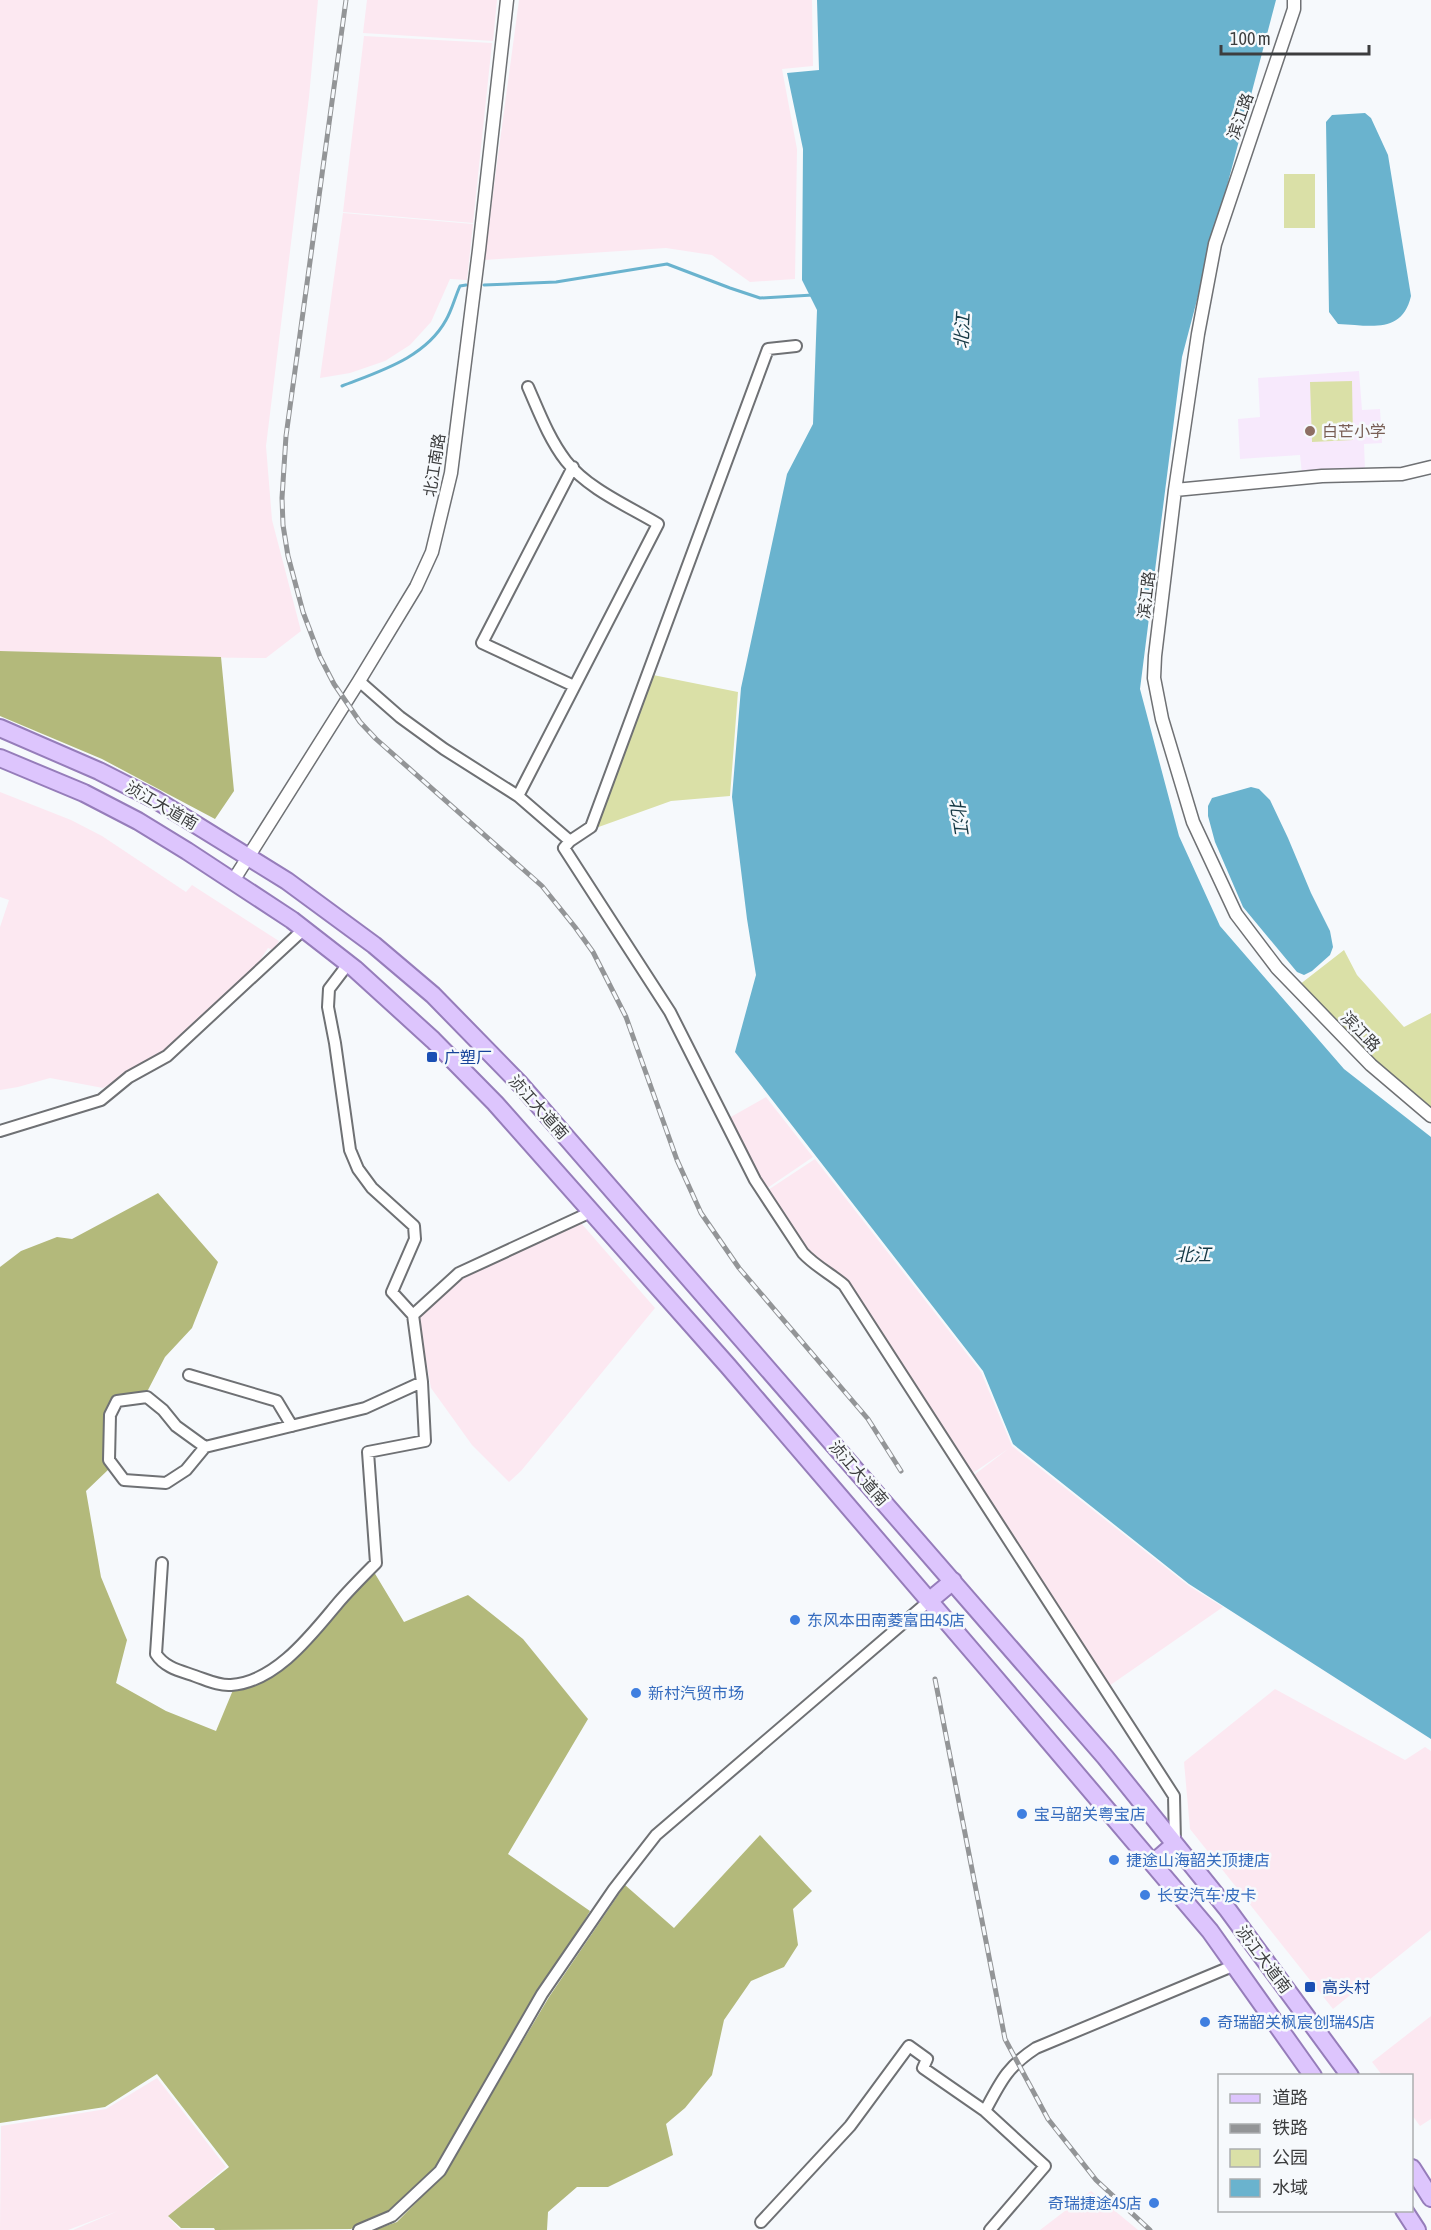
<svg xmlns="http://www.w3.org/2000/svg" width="1431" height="2230" font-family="'Asap Condensed','Noto Sans SC',sans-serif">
<rect width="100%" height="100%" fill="#f6f9fc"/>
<path fill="#fce8f1" d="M0 0H318L309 97 266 446 272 520 301 631 266 658 167 657 0 651Z
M367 0H497L493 41 363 33Z
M519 0H812L813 66 782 69 797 149 795 279 750 282 712 255 666 248 484 260Z
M364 36 492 43 473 223 343 212Z
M343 213 473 224 467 280 450 279 431 322 410 345 385 361 350 373 320 378Z
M0 792 71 820 102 836 186 892 192 885 279 941 273 950 268 948 254 969 156 1057 103 1088 50 1078 18 1087 0 1090V927L9 900 0 897Z
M766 1097 813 1157 766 1189 729 1118Z
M815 1159 981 1372 1012 1446 1189 1586 1223 1607 1109 1686 974 1475 1008 1449 973 1473 849 1283 833 1268 812 1256 768 1190Z
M581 1223 655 1308 521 1471 509 1482 472 1445 431 1388 418 1316 464 1277Z
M1275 1689 1405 1760 1425 1747 1431 1751V1930L1333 2009 1190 1829 1184 1762Z
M1431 2016V2119L1420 2126 1412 2115V2076L1382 2075 1372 2062Z
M157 2078 226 2167 168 2217 180 2229 212 2230H73L118 2211 68 2230H0L1 2126 106 2109Z
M1091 2191 1138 2230H1040Z"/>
<path fill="#f7e9fc" d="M1359 371 1362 410 1380 409 1382 443 1364 444 1365 469 1302 474 1300 455 1240 459 1238 419 1260 417 1258 378Z"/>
<path fill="#dae0a7" d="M1284 174H1315V228H1284Z
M1352 381 1353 440 1312 442 1310 382Z
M653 675 738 692 730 796 671 801 593 829Z
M1344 950 1357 975 1404 1027 1431 1013V1108L1374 1060 1299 985Z"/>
<path fill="#b3b97b" d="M0 651 221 657 234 791 215 819 102 759 0 716Z
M158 1193 218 1262 192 1328 165 1357 148 1390 115 1397 110 1468 86 1491 101 1577 127 1640 116 1683 166 1711 216 1731 233 1690 271 1678 305 1650 374 1572 404 1622 468 1595 523 1639 588 1719 508 1854 590 1911 437 2167 388 2211 351 2229 215 2230 214 2228H181L168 2216 229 2167 157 2074 105 2107 0 2123V1267L21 1251 57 1237 72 1239Z
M760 1835 812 1891 793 1909 798 1945 784 1967 751 1981 724 2020 712 2075 685 2108 666 2124 673 2155 608 2187H577L548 2212 547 2230H374L397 2222 444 2174 549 1997 625 1885 674 1928Z"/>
<path fill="#6ab3ce" d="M817 0H1276L1182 357 1140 689 1179 836 1220 926 1344 1069 1431 1137V1739L1189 1584 1013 1444 983 1371 735 1052 756 975 747 919 732 797 741 688 787 474 813 424 817 310 802 280 803 149 787 73 819 70Z
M1365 113 1371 118 1388 155 1411 296C1402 335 1369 325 1338 324L1329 312 1326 122 1332 115Z
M1251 787 1259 789 1270 800 1288 838 1311 893 1330 931 1333 947 1330 955 1312 971 1304 975 1297 972 1243 907 1215 842 1208 816V806L1212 798Z"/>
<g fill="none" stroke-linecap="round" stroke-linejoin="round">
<path stroke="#6ab3ce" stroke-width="3" d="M484 285 556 282 667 264 730 288 760 298 813 295
M342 386C380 371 425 358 446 320 452 310 455 297 460 286L466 285"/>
<defs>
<path id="minor" d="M573 467 482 643 574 686
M359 681 400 717 444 749 518 796 570 841 564 848 670 1012 755 1180 803 1253C815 1266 831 1274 844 1285L1174 1796 1175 1843
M518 796 658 524C628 506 588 489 566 461 549 439 539 412 528 387
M570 841 591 827 768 349 796 346
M348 964 329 989 328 1007 335 1043 350 1150 358 1169 372 1188 414 1226 415 1239 392 1292 413 1315
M0 1131 101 1100 129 1077 167 1056 304 929
M189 1375 277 1401 292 1426
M205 1447 186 1470 166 1483 124 1480 109 1460 110 1415 117 1401 147 1397 163 1410 176 1426 205 1447 365 1408 422 1382
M162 1563 156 1654C165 1668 181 1671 195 1676 207 1680 219 1686 231 1685 276 1682 312 1634 338 1603 350 1589 363 1576 376 1563L368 1452 425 1441 422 1382 413 1315 459 1273 591 1212
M985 2111C1001 2081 1007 2067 1036 2048L1235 1965
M761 2222 850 2126 909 2046 927 2059 923 2068 985 2111 1045 2166 990 2230
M359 2230 392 2216 440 2171 542 1994 614 1889 656 1835 929 1601"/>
<path id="tertiary" d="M1294 0V9L1215 244 1198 334 1175 490 1155 656 1154 678 1162 719 1193 822 1236 914 1277 968 1371 1065 1431 1116
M1175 490 1322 476 1402 474 1431 467
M233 881 359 681 416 587 432 552 451 473 479 250 507 0"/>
<path id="primary" d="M0 728 99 771 156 800 287 881 374 945 433 995 520 1084 1105 1757 1228 1910 1350 2076
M0 758 84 793 138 821 187 851 292 920 355 969 433 1040 495 1103 728 1366 991 1673 1210 1931 1313 2076
M929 1601 953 1581
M1153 1863 1175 1844
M1412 2168 1431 2198
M1404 2210 1417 2230"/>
</defs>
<use href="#minor" stroke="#6f7174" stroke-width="14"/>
<use href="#tertiary" stroke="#6f7174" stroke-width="15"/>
<use href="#primary" stroke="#967dba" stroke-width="20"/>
<use href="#minor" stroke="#fff" stroke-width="10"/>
<use href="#tertiary" stroke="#fff" stroke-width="12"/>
<use href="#primary" stroke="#ddc5fd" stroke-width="16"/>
<defs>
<path id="rail" d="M346 0 286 436 282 498 283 525 288 556 303 612 320 657 334 684 360 722 376 739 542 886 575 927 593 952 626 1017 677 1160 701 1213 739 1268 868 1419 901 1471
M935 1679 1005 2039 1048 2119 1096 2180 1150 2230"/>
</defs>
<use href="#rail" stroke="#939597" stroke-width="5"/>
<use href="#rail" stroke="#f6f9fc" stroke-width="3" stroke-dasharray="9" stroke-linecap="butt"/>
</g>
<circle fill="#8d6e63" stroke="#f6f9fc" stroke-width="2" cx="1310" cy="431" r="6"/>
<g fill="#1a4fb4" stroke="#f6f9fc" stroke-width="2">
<rect x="426" y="1051" width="12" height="12" rx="3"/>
<rect x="1304" y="1981" width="12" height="12" rx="3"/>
</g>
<g fill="#3f7fe0" stroke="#f6f9fc" stroke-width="2">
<circle cx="795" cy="1620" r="6"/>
<circle cx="636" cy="1693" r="6"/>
<circle cx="1022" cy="1814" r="6"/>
<circle cx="1114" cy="1860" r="6"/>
<circle cx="1145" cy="1895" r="6"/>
<circle cx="1205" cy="2022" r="6"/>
<circle cx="1154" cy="2203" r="6"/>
</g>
<g text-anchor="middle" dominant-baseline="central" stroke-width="5" stroke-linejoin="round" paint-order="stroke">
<g font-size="16" fill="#3c3d3e" stroke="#f6f9fc">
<text transform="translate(1240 116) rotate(-71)">滨江路</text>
<text transform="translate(434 465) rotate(-81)">北江南路</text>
<text transform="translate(1146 595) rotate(-83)">滨江路</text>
<text transform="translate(162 805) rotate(30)">浈江大道南</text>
<text transform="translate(1361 1031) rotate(46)">滨江路</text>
<text transform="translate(539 1107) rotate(48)">浈江大道南</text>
<text transform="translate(859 1473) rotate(49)">浈江大道南</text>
<text transform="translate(1264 1959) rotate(53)">浈江大道南</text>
</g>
<g font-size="16" fill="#785e54" stroke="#f6f9fc" text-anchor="start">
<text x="1322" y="431">白芒小学</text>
</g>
<g font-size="16" fill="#164399" stroke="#f6f9fc" text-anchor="start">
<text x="444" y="1057">广塑厂</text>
<text x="1322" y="1987">高头村</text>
</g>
<g font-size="16" fill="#366cbe" stroke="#f6f9fc" text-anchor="start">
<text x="807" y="1620">东风本田南菱富田4S店</text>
<text x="648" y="1693">新村汽贸市场</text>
<text x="1034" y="1814">宝马韶关粤宝店</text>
<text x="1126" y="1860">捷途山海韶关顶捷店</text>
<text x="1157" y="1895">长安汽车·皮卡</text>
<text x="1217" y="2022">奇瑞韶关枫宸创瑞4S店</text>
<text x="1142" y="2203" text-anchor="end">奇瑞捷途4S店</text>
</g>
<g font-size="18" font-style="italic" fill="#163945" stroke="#f6f9fc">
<text transform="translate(962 331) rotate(-87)">北江</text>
<text transform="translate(959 816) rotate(81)">北江</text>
<text x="1193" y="1254">北江</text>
</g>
</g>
<rect x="1218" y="2074" width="195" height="138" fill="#f6f9fc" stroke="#acaeb0" stroke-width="1.5"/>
<rect x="1230" y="2094" width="30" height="9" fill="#ddc5fd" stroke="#acaeb0" stroke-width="1.5"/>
<text x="1272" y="2104" font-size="18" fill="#3c3d3e">道路</text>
<rect x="1230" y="2124" width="30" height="9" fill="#939597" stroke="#acaeb0" stroke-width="1.5"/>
<text x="1272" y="2134" font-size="18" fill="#3c3d3e">铁路</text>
<rect x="1230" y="2149" width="30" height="18" fill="#dae0a7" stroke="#acaeb0" stroke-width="1.5"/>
<text x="1272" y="2164" font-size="18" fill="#3c3d3e">公园</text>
<rect x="1230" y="2179" width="30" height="18" fill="#6ab3ce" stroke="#acaeb0" stroke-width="1.5"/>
<text x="1272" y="2194" font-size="18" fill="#3c3d3e">水域</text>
<path d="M1221 45v9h148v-9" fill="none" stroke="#3c3d3e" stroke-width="3"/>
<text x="1230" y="45" font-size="18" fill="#3c3d3e" stroke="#f6f9fc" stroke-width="4.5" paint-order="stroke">100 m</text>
</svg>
